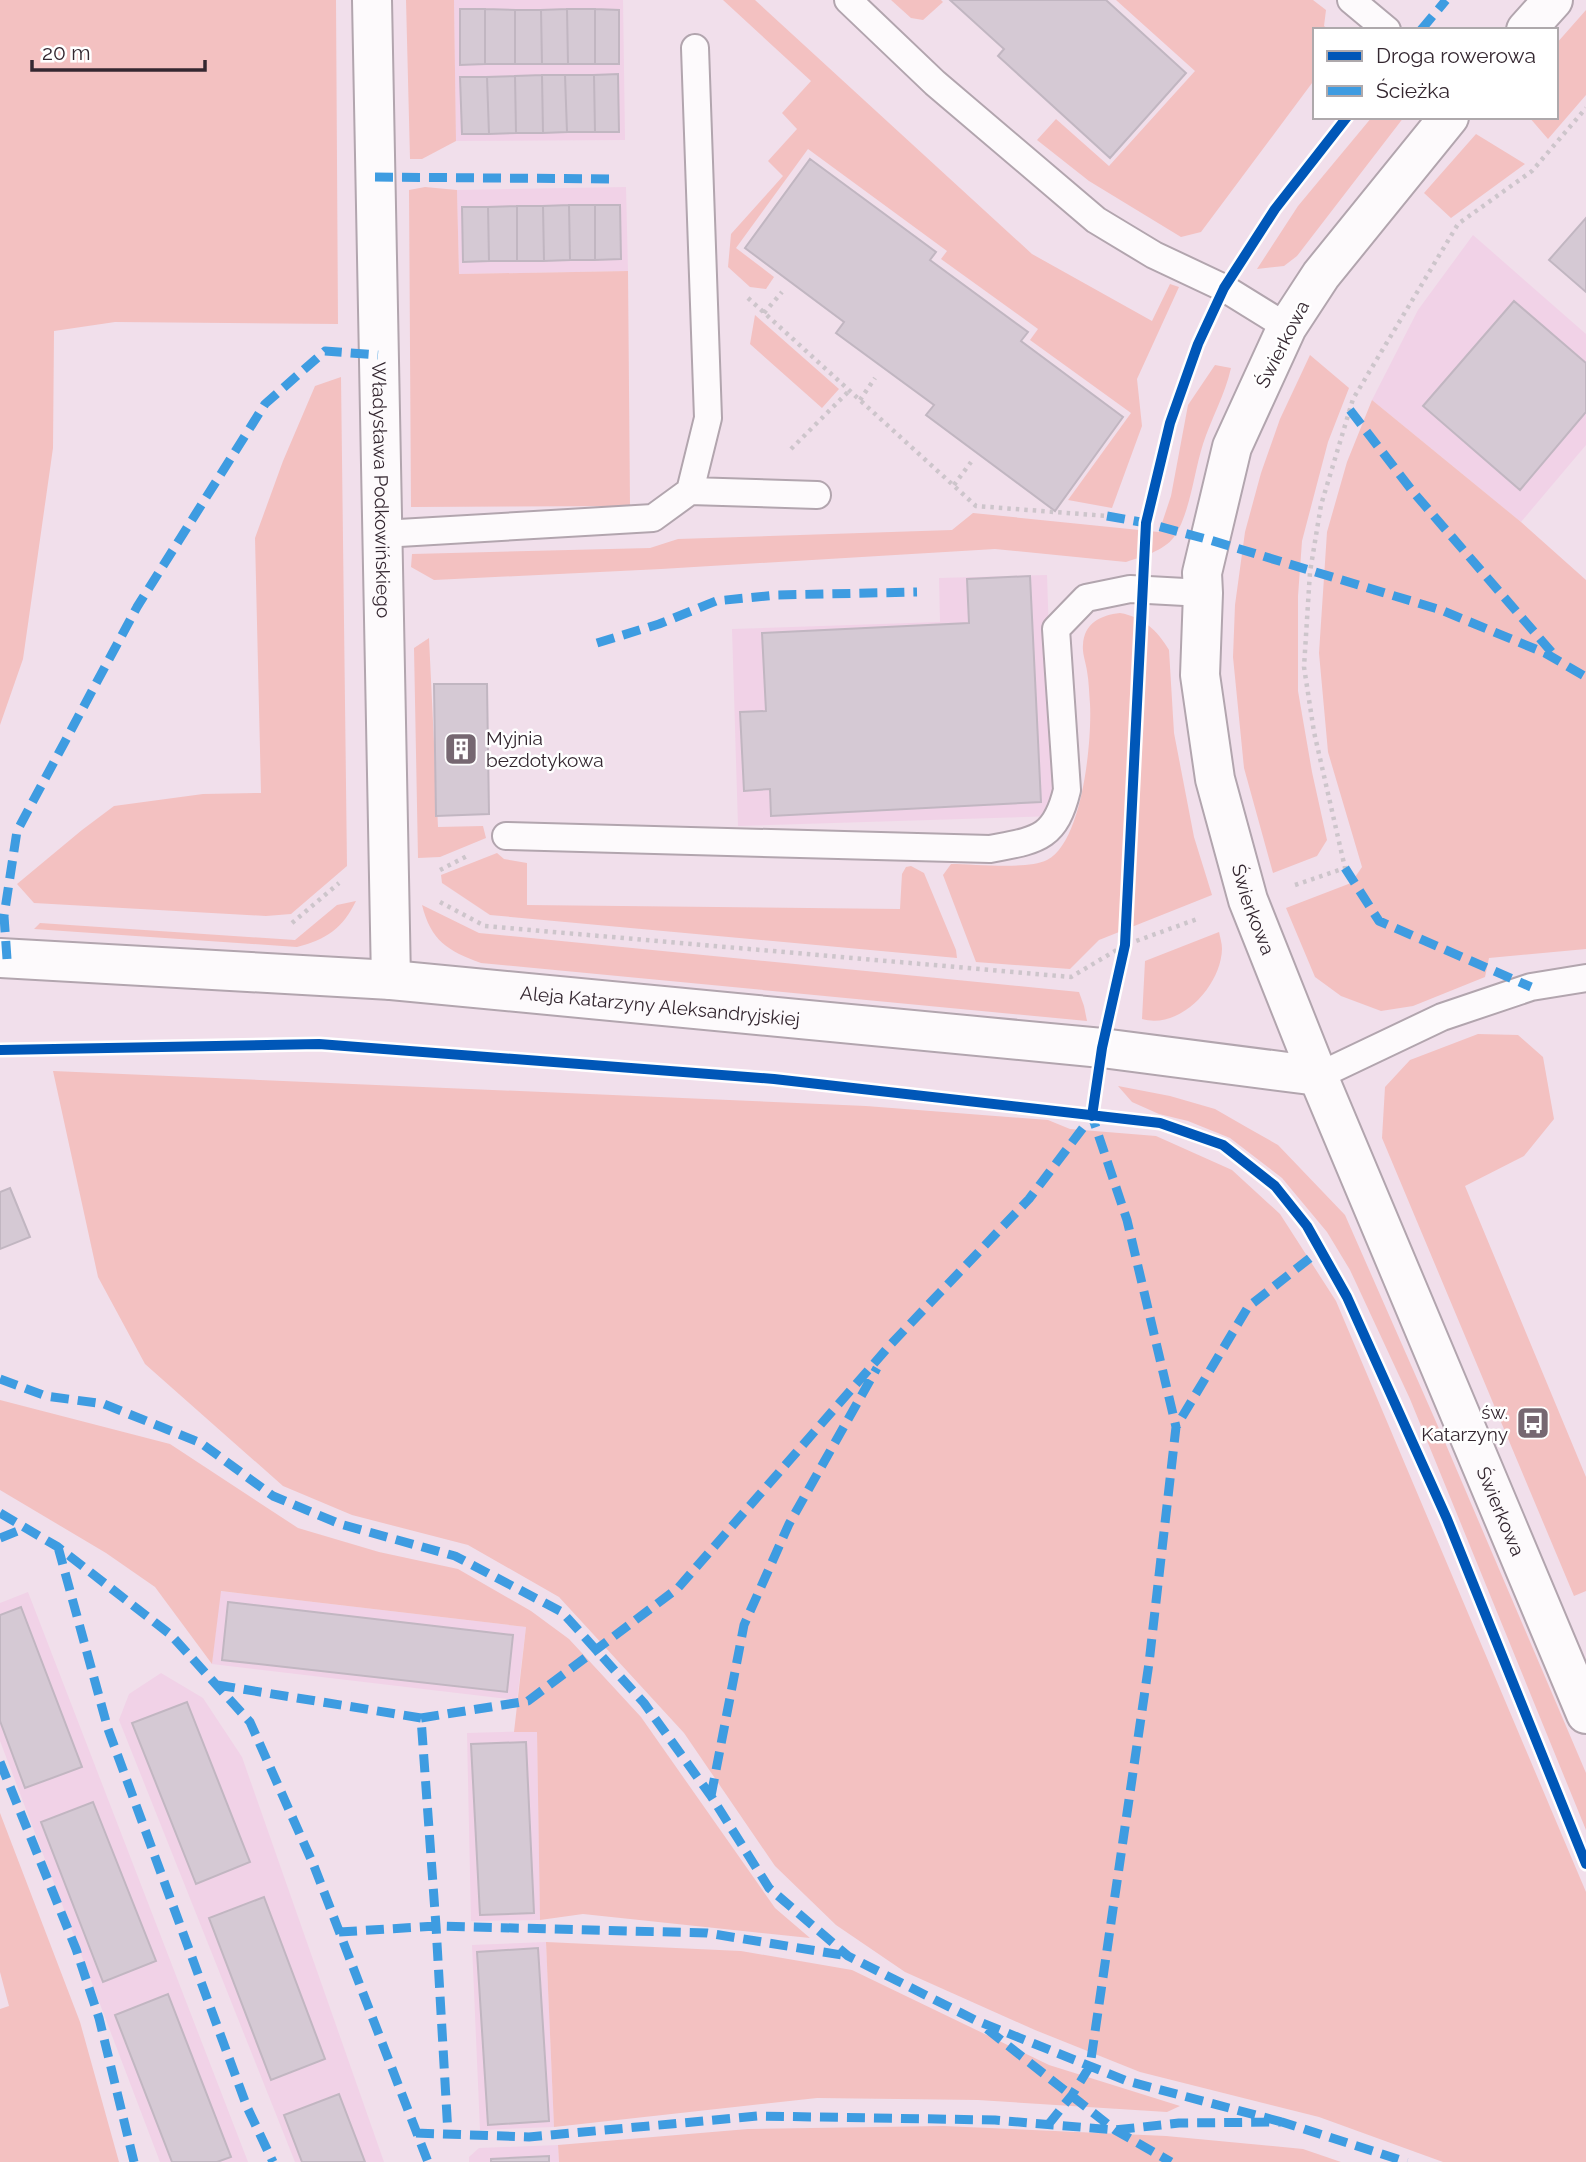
<svg xmlns="http://www.w3.org/2000/svg" width="1586" height="2162" font-family="Raleway,sans-serif">
<rect width="100%" height="100%" fill="#f1dfeb"/>
<path fill="#f1d2e7" d="M454 0H623L625 140 456 141Z
M626 187 628 271 459 274 457 190Z
M1473 235 1586 334V445L1521 522 1372 400 1418 310Z
M1047 575 1055 816 738 826 732 629 940 622 939 578Z
M220 1591 526 1627 517 1700 212 1664Z
M28 1592 248 2162H160L0 1741V1603Z
M161 1673 203 1698 242 1757 384 2162H295L119 1720 129 1694Z
M537 1731 540 1920 471 1921 467 1733Z
M546 1942 554 2127 480 2130 472 1945Z
M558 2145 559 2162H469V2157L479 2148Z"/>
<path fill="#f3c1c1" d="M0 0H336L338 324 115 322 54 331 53 448 23 659 0 725Z
M406 0H454L456 141 422 159H410Z
M723 0H755L1032 254 1152 321 1170 284 1179 287 1137 379 1142 426 1112 508 1068 500 1131 413 1030 340 1038 329 941 259 947 251 808 149 736 248 774 277 766 289 750 287 728 267 731 234 783 176 768 161 797 129 782 113 811 81Z
M891 0H941L943 2 923 20 911 18Z
M1116 0H1313L1326 10 1324 26 1329 30H1315V79L1201 232 1181 237 1089 181 1037 140 1056 119 1109 166 1195 71Z
M1586 10V95L1548 139 1529 117H1556V44Z
M1372 117H1404L1297 256 1284 266 1257 269 1298 206Z
M1476 134 1525 164 1451 218 1424 193Z
M425 187 457 190 459 274 628 271 630 506 411 507 409 190Z
M755 315 839 389 822 408 750 344Z
M1310 355 1349 388 1328 442 1302 541 1298 596V691L1312 772 1327 840 1317 856 1273 873 1244 768 1233 657 1235 605 1245 532 1261 473 1280 419Z
M1215 365 1231 368C1225 395 1211 419 1203 444 1194 472 1190 514 1174 537 1164 551 1141 557 1126 562L995 549 661 569 434 580 411 567 412 554 650 548 678 539 952 530 973 513 1159 532 1171 496 1188 405Z
M341 377 347 866 291 914 266 916 34 903 17 884 82 830 114 806 203 794 261 793 255 538 283 461 315 386Z
M1372 400 1521 522 1586 580V949L1489 958 1485 977 1413 1006 1381 1011 1341 996 1315 977 1286 908 1351 883 1362 867 1328 752 1319 653 1327 532 1347 462Z
M1120 613C1143 617 1157 630 1169 650L1174 733 1194 837 1212 895 1099 940 1070 969 976 962 943 875 951 864C975 864 1027 870 1047 860 1083 842 1092 739 1090 704 1089 693 1089 682 1087 671 1086 663 1082 653 1083 645 1084 623 1101 615 1120 613Z
M429 638 438 827 483 826 486 838 440 857 418 858 414 648Z
M497 853 504 859 527 863V905L900 909 902 874 906 867 911 866 924 873 956 950 957 958 490 915 442 883 441 875Z
M356 901C342 929 327 939 297 947L34 929 40 923 295 940 337 905Z
M422 905 479 933 1079 992 1084 1006 1087 1021 481 963C448 951 431 941 422 905Z
M1219 932C1220 937 1222 943 1222 949 1221 986 1180 1030 1142 1019L1145 961Z
M1478 1034 1518 1035 1543 1057 1554 1119 1524 1156 1465 1186 1586 1477V1591L1574 1596 1382 1138 1385 1087 1410 1060Z
M53 1071 866 1106 1048 1120 1070 1129 1156 1136 1232 1170 1280 1214 1336 1301 1586 1892V2162H1443L1319 2117 1140 2072 1035 2030 905 1972 836 1925 775 1866 684 1733 559 1597 468 1545 352 1515 283 1486 145 1364 98 1277Z
M1118 1086 1170 1096 1215 1109 1248 1128 1278 1145 1345 1215 1444 1440 1586 1773V1830L1410 1399 1350 1270 1327 1232 1282 1178 1230 1138 1188 1121 1159 1114 1132 1102Z
M0 1400 170 1444 298 1528 379 1552 458 1569 531 1611 569 1639 641 1717 775 1908 810 1938 583 1914 540 1920 537 1732H514L526 1627 221 1591 212 1664 155 1587 106 1553 0 1490Z
M0 1813 80 2022 119 2162H0V2009L9 2006 0 1972Z
M546 1942 741 1951 852 1970 1049 2065 1180 2106 1167 2112 978 2100 817 2098 554 2127Z
M943 2126 1166 2136 1303 2149 1341 2162H559L558 2145 748 2129Z"/>
<path fill="#d5c9d4" stroke="#c1b6c1" stroke-width="2" d="M950 0H1106L1186 73 1110 158 998 56 1004 49Z
M460 9H485V64L460 65Z
M485 9 515 10V64H485Z
M567 9 568 64H542L541 10Z
M567 9H595V64H568Z
M595 9 619 10V64H595Z
M515 10H541L542 64H515Z
M618 74 619 132H595L594 75Z
M542 75H565L567 132 543 133Z
M542 75 543 133H516L515 76Z
M565 75H594L595 132H567Z
M515 76 516 133 489 134 487 77Z
M460 77H487L489 134H462Z
M810 159 936 252 930 260 1028 332 1021 341 1123 417 1055 511 926 415 934 405 836 333 844 322 745 248Z
M569 205 570 260 544 261 543 206Z
M569 205H595V260H570Z
M595 205H620L621 259 595 260Z
M517 206V261H489L488 207Z
M517 206H543L544 261H517Z
M462 207H488L489 261 463 262Z
M1586 218V292L1549 260Z
M1514 301 1586 363V412L1520 490 1423 406Z
M1030 576 1041 802 771 816 770 789 744 791 740 712 766 711 762 633 969 623 967 579Z
M434 684H487L489 814 436 816Z
M10 1188 30 1237 0 1249V1192Z
M228 1602 513 1635 507 1692 222 1660Z
M21 1607 82 1767 25 1788 0 1721V1615Z
M187 1702 250 1862 196 1884 132 1723Z
M526 1742 534 1913 480 1915 471 1744Z
M93 1802 156 1961 103 1982 41 1822Z
M264 1897 325 2059 271 2080 209 1918Z
M538 1948 549 2121 488 2125 477 1952Z
M168 1994 231 2157 217 2162H172L115 2015Z
M339 2094 365 2162H302L284 2115Z
M549 2156V2162H491V2159Z"/>
<g fill="none" stroke-linecap="round" stroke-linejoin="round">
<defs>
<path id="service" d="M848 0 935 83 1096 220 1154 255 1224 288 1287 327
M1351 0 1387 30
M690 491 817 495
M382 534 653 518 690 491 708 418 695 48
M506 836 990 849C1036 840 1055 840 1067 790L1056 629 1086 598 1130 589 1203 593
M1318 1076 1442 1017 1531 987 1586 978"/>
<g id="minor">
<path id="s1" d="M372 0 391 980"/>
<path d="M1526 30 1553 0"/>
<path id="s2" d="M1449 117 1321 275 1287 327 1232 447 1202 573 1203 593 1200 675 1215 779 1248 900 1318 1076 1586 1714"/>
<path id="s3" d="M0 958 391 980 1102 1048 1318 1076"/>
</g>
</defs>
<use href="#service" stroke="#b2a5ae" stroke-width="30"/>
<use href="#minor" stroke="#b2a5ae" stroke-width="42"/>
<path stroke="#cdc5cb" stroke-width="4.5" stroke-dasharray="3.5 5" stroke-linecap="butt" d="M748 298 976 506 1107 516
M764 313 782 292
M860 400 875 378
M791 449 850 390
M954 485 971 462
M440 870 469 855
M1295 885 1345 868 1314 732 1304 667 1310 572 1321 505 1353 399 1458 224 1532 171 1586 108
M440 902 485 926 1071 977 1125 945 1200 918
M292 923 339 883"/>
<use href="#service" stroke="#fdfafc" stroke-width="26"/>
<use href="#minor" stroke="#fdfafc" stroke-width="38"/>
<path stroke="#3e9ce1" stroke-width="9" stroke-dasharray="18 9" stroke-linecap="butt" d="M1421 30 1446 0
M375 177 613 179
M1350 410 1414 493 1555 656
M1107 516 1146 523 1210 540 1441 610 1545 653 1586 677
M597 643 659 624 716 601 776 595 917 592
M1345 868 1379 921 1531 987
M7 959 4 916 17 831 137 607 265 404 325 351 378 355
M1093 1110 1092 1116 1127 1220 1176 1427
M0 1379 46 1396 104 1404 201 1443 273 1496 340 1524 455 1556 562 1612 644 1703 711 1796 769 1888 848 1956 975 2020 1127 2081 1282 2122
M0 1513 58 1547 171 1635 250 1722 314 1866 428 2162
M0 1538 25 1528
M58 1547 108 1729 247 2107 273 2162
M217 1685 421 1718 436 1926 448 2134
M421 1718 528 1701 678 1588 891 1344 1029 1199 1092 1116
M0 1762 76 1949 99 2018 134 2162
M711 1796 744 1625 789 1524 877 1368
M339 1932 436 1926 707 1933 848 1956
M987 2029 1115 2130 1171 2162
M1048 2125 1072 2095 1090 2066 1149 1663 1176 1427 1248 1307 1320 1250
M416 2133 529 2137 758 2116 995 2120 1115 2130 1179 2123 1282 2122 1407 2162"/>
<defs>
<path id="cycleway" d="M0 1050 319 1044 774 1079 1160 1123 1223 1145 1275 1186 1307 1226 1347 1297 1447 1519 1586 1864
M1092 1116 1102 1048 1125 945 1146 523 1170 423 1198 344 1224 288 1275 209 1347 117"/>
</defs>
<use href="#cycleway" stroke="#fff" stroke-width="15"/>
<use href="#cycleway" stroke="#0057b8" stroke-width="10"/>
</g>
<defs>
<symbol id="building-square" viewBox="-11 -11 22 22"><rect x="-9" y="-9" width="18" height="18" rx="4" fill="#766771" stroke="#fff"/><path d="M-4-6H4V6H1V3H-1V6H-4ZM-2.5-4.3h1.7v1.8h-1.7ZM.8-4.3h1.7v1.8H.8ZM-2.5-1h1.7V.8h-1.7ZM.8-1h1.7V.8H.8Z" fill="#fff"/></symbol>
<symbol id="bus-square" viewBox="-11 -11 22 22"><rect x="-9" y="-9" width="18" height="18" rx="4" fill="#766771" stroke="#fff"/><path d="M-5-6H5V4H4V6H2V4H-2V6H-4V4H-5ZM-3.5-4V0h7V-4ZM-3.5 1.2v1.5H-2V1.2ZM2 1.2v1.5H3.5V1.2Z" fill="#fff"/></symbol>
</defs>
<g fill-rule="evenodd">
<use href="#building-square" x="442" y="730" width="38" height="38"/>
<use href="#bus-square" x="1514" y="1404" width="38" height="38"/>
</g>
<g text-anchor="middle" dominant-baseline="central" stroke-width="5" stroke-linejoin="round" paint-order="stroke">
<g font-size="19" fill="#342730" stroke="#fff">
<text transform="translate(1282 344) rotate(-63)">Świerkowa</text>
<text stroke="none"><textPath href="#s1" startOffset="490">Władysława Podkowińskiego</textPath></text>
<text stroke="none"><textPath href="#s2" startOffset="870">Świerkowa</textPath></text>
<text stroke="none"><textPath href="#s3" startOffset="662">Aleja Katarzyny Aleksandryjskiej</textPath></text>
<text stroke="none"><textPath href="#s2" startOffset="1521">Świerkowa</textPath></text>
</g>
<g font-size="19" fill="#342730" stroke="#fff" text-anchor="start">
<text x="486" y="738">Myjnia<tspan x="486" dy="22">bezdotykowa</tspan></text>
<text x="1508" y="1412" text-anchor="end">św.<tspan x="1508" dy="22">Katarzyny</tspan></text>
</g>
</g>
<rect x="1313" y="28" width="245" height="91" fill="#ffffff" stroke="#aea9ac" stroke-width="2"/>
<rect x="1327" y="51" width="35" height="10" fill="#0057b8" stroke="#aea9ac" stroke-width="2"/>
<text x="1376" y="63" font-size="21" fill="#342730">Droga rowerowa</text>
<rect x="1327" y="86" width="35" height="10" fill="#3e9ce1" stroke="#aea9ac" stroke-width="2"/>
<text x="1376" y="98" font-size="21" fill="#342730">Ścieżka</text>
<path d="M32 60v10h173v-10" fill="none" stroke="#342730" stroke-width="3.5"/>
<text x="42" y="60" font-size="21" fill="#342730" stroke="#ffffff" stroke-width="5" paint-order="stroke">20 m</text>
</svg>
